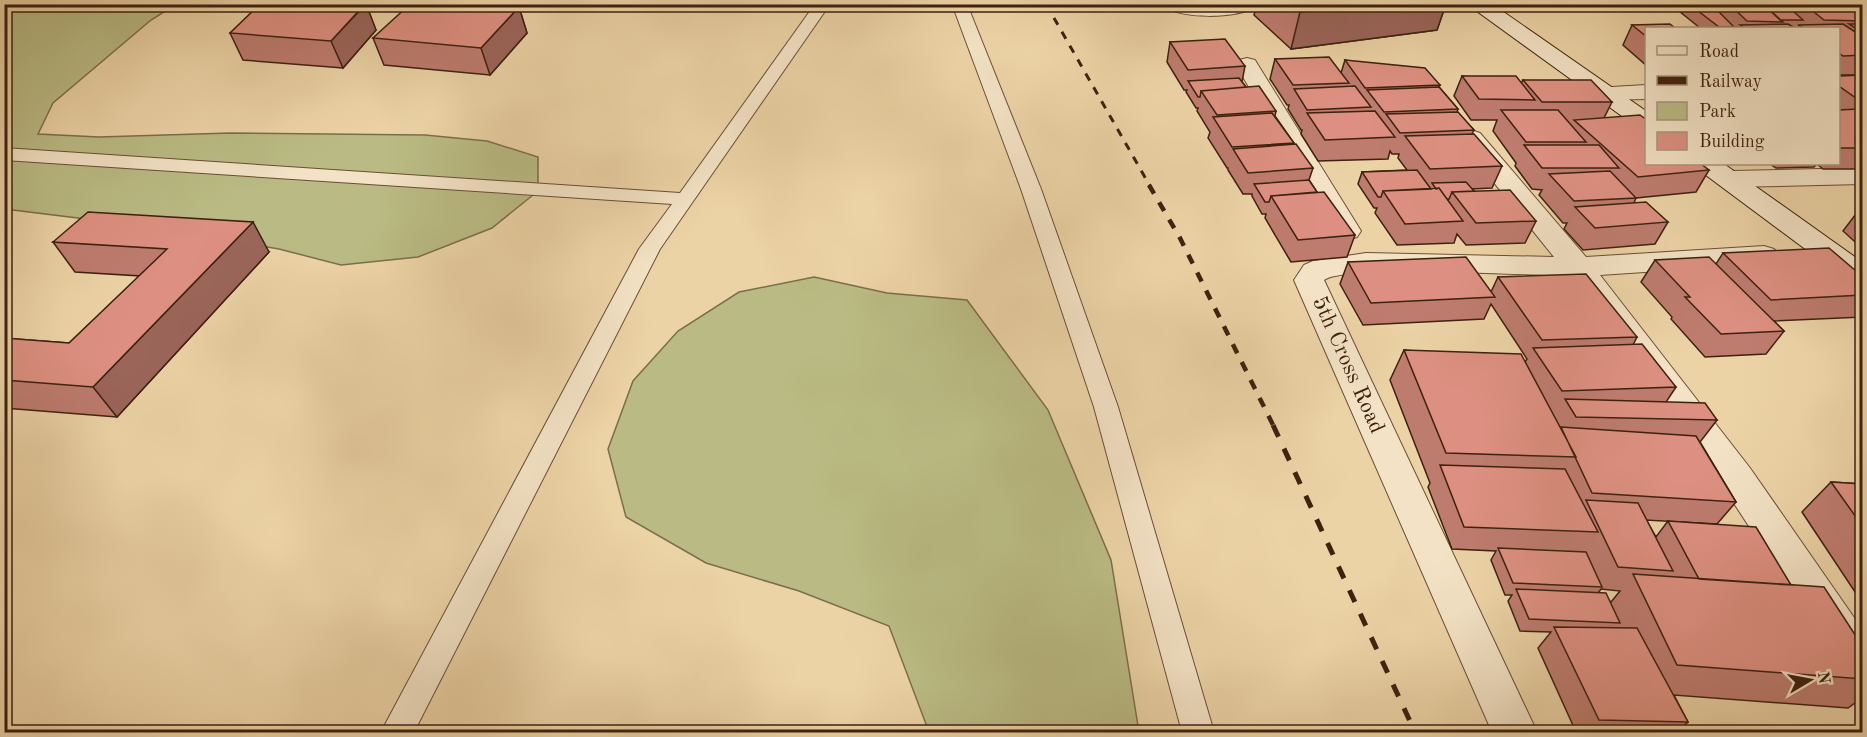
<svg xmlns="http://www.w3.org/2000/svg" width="1867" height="737" font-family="'Old Standard TT',serif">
<rect width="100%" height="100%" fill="#ecd3a6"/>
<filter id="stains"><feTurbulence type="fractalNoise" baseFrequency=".00333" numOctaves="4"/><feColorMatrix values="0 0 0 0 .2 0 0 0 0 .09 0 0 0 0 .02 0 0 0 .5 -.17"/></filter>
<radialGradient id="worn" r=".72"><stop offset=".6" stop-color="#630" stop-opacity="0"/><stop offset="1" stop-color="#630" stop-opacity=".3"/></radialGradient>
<path fill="#babb84" stroke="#7c6e4a" stroke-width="1.5" d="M5 5H175L151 20 53 103 38 134 99 137 230 133 425 135 487 141 538 157V191L492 228 418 257 341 265 279 249 143 226 5 209Z
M814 277 887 293 967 300 1048 410 1111 560 1139 732H925L926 724 889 626 799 591 706 563 626 517 608 449 633 381 678 331 739 292Z"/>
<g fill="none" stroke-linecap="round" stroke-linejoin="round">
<defs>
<path id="lane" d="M815 4H830L660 249 414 732H381L639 249 672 204 4 160V148L680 193Z
M952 4H967L1041 189 1118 407 1214 732H1182L1094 407 1021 189Z
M1162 4 1195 7 1225 4 1255 6C1242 19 1175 20 1162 4Z"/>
<path id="street" d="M1247 58 1255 60 1258 65 1361 231 1357 237 1347 240 1337 237 1333 231 1236 65 1239 60Z
M1646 85V99L1602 100 1594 98 1590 93 1594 88Z
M1471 130 1480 133 1586 257 1764 246 1774 249 1779 255 1774 261 1764 264 1600 275 1750 468 1862 629V682L1847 677 1724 488 1569 276C1532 275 1344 264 1324 280L1537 732H1492L1294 280 1304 265 1313 261 1366 253 1554 257 1458 138 1462 133Z
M1862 168V184L1731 187 1722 185 1718 179 1722 173 1731 171Z"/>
<path id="secondary" d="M1467 4H1492L1646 111V129L1637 127Z
M1695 164H1724L1862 262V285L1851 283 1699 170Z"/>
</defs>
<use href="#lane" stroke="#6a4e35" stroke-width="2"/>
<use href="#street" stroke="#6a4e35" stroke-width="2"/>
<use href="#secondary" stroke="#3e210f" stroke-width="2"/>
<use href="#lane" fill="#f3e2c5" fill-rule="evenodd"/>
<use href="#street" fill="#f3e2c5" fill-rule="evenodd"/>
<use href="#secondary" fill="#f3e2c5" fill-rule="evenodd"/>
<path stroke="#3e210f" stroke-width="3" stroke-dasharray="8 8" stroke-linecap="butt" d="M1046 4 1150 186"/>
<path stroke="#3e210f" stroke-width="4.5" stroke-dasharray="10 10" stroke-linecap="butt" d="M1149 185 1180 238 1274 427"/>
<path stroke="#3e210f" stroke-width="5" stroke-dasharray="13 13" stroke-linecap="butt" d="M1273 425 1415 732"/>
</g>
<path fill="#be7c6f" stroke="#3e210f" stroke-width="1.5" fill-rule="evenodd" d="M366 4 376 30 343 68 243 60 230 33Z
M1257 4H1446L1437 30 1291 49 1254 15Z
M1675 4H1863V75H1839V28H1690H1700L1674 7Z
M519 7 527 33 490 75 384 65 373 38Z
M1632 25 1647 28V66L1623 45Z
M1170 42 1245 66 1242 82 1246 87 1276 111 1275 116 1294 143 1293 145 1313 168 1309 180 1317 192 1355 235 1347 257 1291 262 1265 218 1266 214H1262L1252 196V194H1243L1228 170V168H1227L1208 138 1210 132 1197 111 1198 108H1196L1186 92 1187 90H1184L1167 62Z
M1275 59 1341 73 1345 60 1440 85 1439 87 1458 109 1457 112 1474 130 1472 134 1502 166 1492 188 1472 189 1474 191 1536 221 1525 243 1466 245 1457 234 1454 243 1397 245 1375 213 1377 208H1374L1358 184 1362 172 1407 170 1398 158 1399 154H1392L1390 151 1388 159 1318 161 1301 134 1302 130H1301L1288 109 1289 105H1287L1270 79Z
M1863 75V169H1823L1817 164 1814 167 1776 168 1770 164H1839V76Z
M1462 76 1521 83 1523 80 1612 102 1604 118 1709 170 1696 192 1636 198 1634 203 1668 222 1655 244 1583 250 1564 229 1567 223H1563L1539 195 1542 190 1532 189 1515 166 1516 163 1493 131 1497 120H1471L1454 96Z
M1863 209V249L1843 231 1859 210Z
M53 242 269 252 117 417 4 408V338L69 343 140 276 75 272Z
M1723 253 1863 277V317L1774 321 1784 331 1766 354 1705 357 1671 319 1672 317 1641 282 1655 260 1716 264Z
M1348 262 1491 292 1498 277 1637 337 1633 345 1676 387 1666 402 1717 420 1700 442 1736 502 1717 524 1646 520 1656 537 1668 521 1791 585 1863 647V697L1848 708 1674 695 1688 722 1677 732H1576L1538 648 1551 632 1520 631 1508 601 1512 595H1505L1491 560 1496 551 1452 549 1428 487 1430 483 1390 380 1404 350 1525 362 1527 359 1491 304 1484 319 1363 325 1340 284ZM1601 589 1620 591 1611 602 1598 593Z
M1831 482 1863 484V604L1802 512Z
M1863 611V621L1859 615Z"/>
<path fill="#9b655a" stroke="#3e210f" stroke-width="1.5" d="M366 4 376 30 343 68 331 41Z
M1356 4H1446L1437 30 1291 49 1300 12Z
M519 7 527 33 490 75 481 48Z
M253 222 269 252 117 417 93 387Z"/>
<path fill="#dd9081" stroke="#3e210f" stroke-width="1.5" d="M260 4H365L331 41 230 33Z
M1291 4H1363L1300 12Z
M1689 4H1711L1734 27H1719Z
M1729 4H1763L1783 22 1747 21Z
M1763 4H1785L1803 20H1780Z
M1804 4H1848L1863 16V21L1824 20Z
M1848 4H1863V16Z
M408 6 519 7 481 48 373 38Z
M1670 24 1675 28H1647V37L1632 25Z
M1788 24 1795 28H1744L1740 25Z
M1843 24 1863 37V55L1843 56 1839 53V28H1804L1798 25Z
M1849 24H1863V33Z
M1737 27 1739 28H1691Z
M1225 39 1245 66 1188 70 1170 42Z
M1329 57 1349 83 1293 85 1275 59Z
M1345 60 1425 68 1440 85 1365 88Z
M1863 75V103L1839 86V76Z
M1462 76H1516L1535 100 1479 99Z
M1239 78 1246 87 1201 91 1200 97H1198L1188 81Z
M1523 80H1591L1612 102H1542Z
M1259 86 1276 111 1217 115 1201 91Z
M1355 86 1371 107 1307 110 1294 89Z
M1439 87 1458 109 1384 112 1367 90Z
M1858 109 1863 113V148H1839V110Z
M1501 110H1558L1586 142H1526Z
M1375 111 1395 137 1325 140 1307 113Z
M1458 112 1474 130 1400 133 1386 114Z
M1272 113 1294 143 1232 147 1213 117Z
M1640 115 1647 120V164H1701L1709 170 1638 177 1574 120Z
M1474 134 1502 166 1430 169 1405 136Z
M1296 144 1313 168 1248 173 1233 149Z
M1524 145H1599L1619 168H1542Z
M1417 170 1431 189 1383 191 1381 197H1378L1362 172Z
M1610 171 1636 198 1574 201 1549 174Z
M1309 180 1317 192 1271 196 1269 202H1265L1254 184Z
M1466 182 1474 191 1452 192 1449 199H1447L1439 188 1436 189 1432 183Z
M1439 188 1463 221 1405 224 1383 191Z
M1510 190 1536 221 1476 223 1452 192Z
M1324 192 1355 235 1298 240 1271 196Z
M1646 202 1668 222 1595 228 1575 207Z
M88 212 253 222 93 387 4 380V338L69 343 167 249 53 242Z
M1829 248 1863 277V295L1771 300 1723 253Z
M1466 257 1495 297 1371 303 1348 262Z
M1709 257 1784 331 1721 334 1685 297H1690L1655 260Z
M1586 274 1637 337 1542 340 1498 277Z
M1642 344 1676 387 1562 391 1533 348Z
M1404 350 1521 354 1576 457 1446 453Z
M1565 399 1705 403 1717 420 1576 417Z
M1561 427 1696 436 1736 502 1592 493Z
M1440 465 1565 469 1598 532 1464 527Z
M1831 482 1863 484V527Z
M1586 500 1638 503 1673 571 1618 567Z
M1668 521 1756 527 1791 585 1699 579Z
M1498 548 1586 552 1602 587 1513 583Z
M1633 574 1824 587 1863 647V679L1677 665Z
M1516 589 1606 593 1620 623 1529 619Z
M1554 627 1637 628 1688 722 1599 720Z"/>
<g text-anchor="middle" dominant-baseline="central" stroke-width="4.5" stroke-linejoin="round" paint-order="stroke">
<g font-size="22" fill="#3e210f" stroke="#f3e2c5">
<text transform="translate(1348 365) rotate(66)">5th Cross Road</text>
</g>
</g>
<rect width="1867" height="737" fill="none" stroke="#ecd3a6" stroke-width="24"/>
<rect x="6" y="6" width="1855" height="725" fill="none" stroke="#3e210f" stroke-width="3"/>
<rect x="12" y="12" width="1843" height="713" fill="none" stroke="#3e210f" stroke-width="1.5"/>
<rect x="1645" y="27" width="195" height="138" fill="#f3e2c5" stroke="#ab957c" stroke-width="1.5"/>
<rect x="1657" y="46" width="30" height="9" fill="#f3e2c5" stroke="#ab957c" stroke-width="1.5"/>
<text x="1699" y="57" font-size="18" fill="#3e210f">Road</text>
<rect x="1657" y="76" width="30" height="9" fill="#3e210f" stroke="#ab957c" stroke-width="1.5"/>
<text x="1699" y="87" font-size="18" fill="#3e210f">Railway</text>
<rect x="1657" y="102" width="30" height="18" fill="#babb84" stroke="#ab957c" stroke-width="1.5"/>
<text x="1699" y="117" font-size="18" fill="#3e210f">Park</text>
<rect x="1657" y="132" width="30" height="18" fill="#dd9081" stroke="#ab957c" stroke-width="1.5"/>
<text x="1699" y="147" font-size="18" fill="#3e210f">Building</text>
<g transform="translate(1810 680) rotate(80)" stroke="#f3e2c5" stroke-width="4.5" paint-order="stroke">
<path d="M0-4.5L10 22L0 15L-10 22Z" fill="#3e210f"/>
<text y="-9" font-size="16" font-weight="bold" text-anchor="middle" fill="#3e210f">N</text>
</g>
<rect width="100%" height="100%" filter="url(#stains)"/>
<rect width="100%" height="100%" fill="url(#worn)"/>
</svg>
